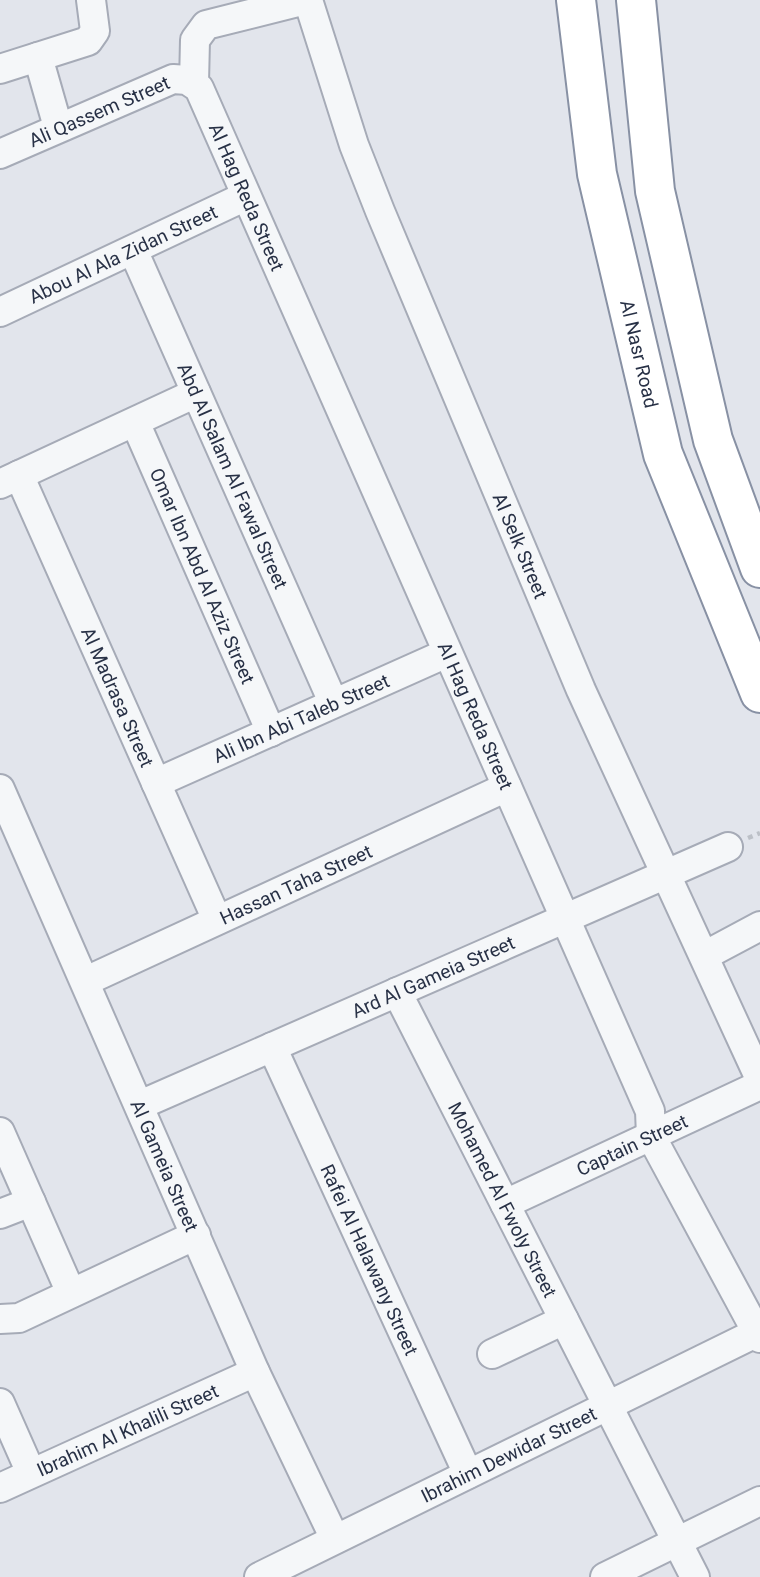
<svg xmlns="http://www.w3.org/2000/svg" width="760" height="1577" font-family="Roboto,sans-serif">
<rect width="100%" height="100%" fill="#e2e5ec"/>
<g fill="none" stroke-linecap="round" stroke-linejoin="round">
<defs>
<g id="minor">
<path id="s1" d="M308 0 354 145 380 211 581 690 760 1079"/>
<path d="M38 57 58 127"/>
<path d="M0 69 88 41 95 31 91 0"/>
<path d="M194 83 195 40 206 25 306 0"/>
<path id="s2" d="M0 154 173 79 187 80 199 88 650 1111 651 1136 760 1338"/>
<path id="s3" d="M133 250 333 702"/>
<path id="s4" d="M0 312 246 196"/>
<path id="s5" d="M135 422 271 732"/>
<path id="s6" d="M19 475 217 920"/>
<path d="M0 484 196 393"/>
<path id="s7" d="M156 783 447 653"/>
<path id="s8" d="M0 789 255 1372 335 1539"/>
<path d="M704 956 760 926"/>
<path id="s9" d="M86 981 507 787"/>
<path id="s10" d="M397 992 695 1577"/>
<path id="s11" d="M272 1047 468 1474"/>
<path id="s12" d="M140 1105 728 847"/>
<path d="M0 1132 71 1293"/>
<path id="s13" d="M505 1204 760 1085"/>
<path d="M0 1214 31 1202"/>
<path d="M0 1319 19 1318 196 1235"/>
<path d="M492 1354 564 1320"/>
<path d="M0 1403 31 1473"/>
<path id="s14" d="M0 1488 255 1372"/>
<path id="s15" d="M259 1577 760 1331"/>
<path d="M605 1577 760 1501"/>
</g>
<g id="trunk">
<path id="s16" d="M576 0 597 174 663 454 760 693"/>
<path d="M636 0 655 191 713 440 760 568"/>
</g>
</defs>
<use href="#minor" stroke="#a6abb7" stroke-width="32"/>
<use href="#trunk" stroke="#8891a4" stroke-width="42"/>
<path stroke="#bcc0c7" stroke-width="4.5" stroke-dasharray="5 5" stroke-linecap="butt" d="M748 838 760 833"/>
<use href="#minor" stroke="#f5f7f9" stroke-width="28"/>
<use href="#trunk" stroke="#fff" stroke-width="38"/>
</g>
<g text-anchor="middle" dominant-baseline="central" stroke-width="5" stroke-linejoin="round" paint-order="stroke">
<g font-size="19" fill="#283146" stroke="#f2f4f9">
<text stroke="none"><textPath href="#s2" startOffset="108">Ali Qassem Street</textPath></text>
<text stroke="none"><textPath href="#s2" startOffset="336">Al Hag Reda Street</textPath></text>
<text stroke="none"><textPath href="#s4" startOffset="136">Abou Al Ala Zidan Street</textPath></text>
<text stroke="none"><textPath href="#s16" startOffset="360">Al Nasr Road</textPath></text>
<text stroke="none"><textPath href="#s3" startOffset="247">Abd Al Salam Al Fawal Street</textPath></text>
<text stroke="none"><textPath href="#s1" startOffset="586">Al Selk Street</textPath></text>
<text stroke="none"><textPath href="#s5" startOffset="168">Omar Ibn Abd Al Aziz Street</textPath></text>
<text stroke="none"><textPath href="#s6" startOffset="243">Al Madrasa Street</textPath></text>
<text stroke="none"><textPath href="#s2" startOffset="903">Al Hag Reda Street</textPath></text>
<text stroke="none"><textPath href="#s7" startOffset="159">Ali Ibn Abi Taleb Street</textPath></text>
<text stroke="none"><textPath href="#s9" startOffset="231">Hassan Taha Street</textPath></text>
<text stroke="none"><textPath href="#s12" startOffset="320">Ard Al Gameia Street</textPath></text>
<text stroke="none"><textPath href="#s13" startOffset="140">Captain Street</textPath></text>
<text stroke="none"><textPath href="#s8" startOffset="411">Al Gameia Street</textPath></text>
<text stroke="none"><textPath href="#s10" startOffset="233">Mohamed Al Fwoly Street</textPath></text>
<text stroke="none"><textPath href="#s11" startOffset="234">Rafei Al Halawany Street</textPath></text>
<text stroke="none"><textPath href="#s14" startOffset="140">Ibrahim Al Khalili Street</textPath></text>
<text stroke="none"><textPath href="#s15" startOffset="278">Ibrahim Dewidar Street</textPath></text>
</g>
</g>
</svg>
